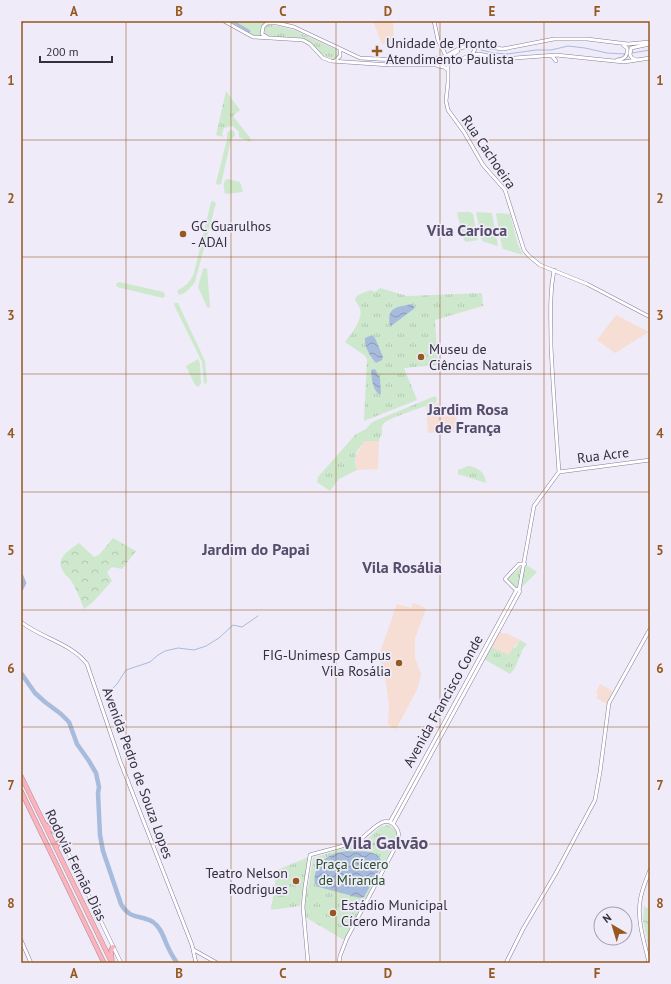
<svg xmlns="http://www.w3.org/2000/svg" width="671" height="984" font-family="'PT Sans',sans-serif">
<defs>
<pattern id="forest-crowns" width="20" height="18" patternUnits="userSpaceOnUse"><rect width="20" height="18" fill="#cee8ce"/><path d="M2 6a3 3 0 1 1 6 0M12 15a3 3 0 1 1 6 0" fill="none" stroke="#b2c7b2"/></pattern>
<pattern id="park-tufts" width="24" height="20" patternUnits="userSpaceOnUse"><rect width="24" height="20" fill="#cee8ce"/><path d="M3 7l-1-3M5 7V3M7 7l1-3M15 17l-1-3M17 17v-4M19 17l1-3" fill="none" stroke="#b2c7b2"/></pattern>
<pattern id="water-waves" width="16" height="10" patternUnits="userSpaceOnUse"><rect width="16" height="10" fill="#a7bcdd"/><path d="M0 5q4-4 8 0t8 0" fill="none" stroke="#8999b4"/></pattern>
</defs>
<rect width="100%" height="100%" fill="#efebf9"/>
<path fill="#f6ded4" d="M373 21H393L394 44H382Z
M616 315 649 332 615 353 597 340Z
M439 403V407L458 409 454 432 428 433 426 406Z
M366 441H379L378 469 357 470 355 458 361 446Z
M413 603 426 608 415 639V658L421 674 418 688 396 729 391 727 388 723 389 706 384 667 378 658 397 604 411 608Z
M500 632 505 634 506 633 520 640 513 648 509 656 491 647Z
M600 684 611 690 612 692 607 704 596 698 598 694 596 692Z"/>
<path fill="#cee8ce" d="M226 21H273L267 22 261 30 262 36C250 38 236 27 226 21Z
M230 130 234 131 235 135 231 140 221 184 218 185 216 183 227 139V133Z
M227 179 240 182 243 192 225 194C224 189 222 182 227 179Z
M213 201 216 203 195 282C191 287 186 294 179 295L177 291C185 286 190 283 194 273L211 202Z
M458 212H470L473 214 478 240 466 242 464 240 457 213Z
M476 212 492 213 498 246H497L482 241Z
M497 213 510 214 518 245 523 255 503 249 502 247 496 214Z
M205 268 207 269 210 306 209 308 207 307 198 287 203 269Z
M119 282 164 292 165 296 163 298 117 287 116 284Z
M175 303H178L205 361 207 382 206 384 204 383 202 362 174 305Z
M198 359 200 363 201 384 198 387 195 385 186 366Z"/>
<path fill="url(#forest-crowns)" d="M113 538 136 551 122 569 112 567 107 572 112 581 92 603 84 609C80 599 76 587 69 578 67 576 64 574 63 571 54 558 70 550 79 543L94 557 99 555Z
M644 906 646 908H648L650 932V952L643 921Z"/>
<path fill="url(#park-tufts)" d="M269 24 294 30 337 50 338 56 335 59C317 56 319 47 307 40 299 36 279 37 269 37L266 35 264 29 266 25Z
M226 91 240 110 233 116 251 139 250 142 239 137V132L233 126 224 128 222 134 223 137 216 135Z
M380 288 407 296 482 293 483 306 435 320 438 365 404 368 417 400 364 421 367 359 364 355 345 342C350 335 358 326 360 317 365 301 340 300 371 290L374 292 378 290Z
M435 396 437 399 436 403C428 405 389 418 384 423 381 426 382 431 382 435L380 437 379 441H366C355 450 353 457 357 470L339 479 330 491 317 482 318 477 355 435 360 432 366 429 371 423 377 420Z
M468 466C479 467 485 473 486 483L458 474V470Z
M522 566H528L537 572 520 589H517L507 579Z
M520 640 527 644C518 653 519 666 510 674L484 659 491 647 509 655 513 647 515 648Z
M388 825 396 830 397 838 344 940 305 917V894L308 887 313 858 364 842 380 827Z
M309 857 300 906 271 910 277 870Z"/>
<path fill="url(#water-waves)" d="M412 304 415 308 391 326 390 325C386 306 399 307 412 304Z
M372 335 375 338 383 357 382 360 376 363C370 357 364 346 365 338Z
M375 369 380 378 381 394H379C372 389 372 379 371 370Z
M347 851C359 852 381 848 382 865L364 897 360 898 319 887 315 884C312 871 322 858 334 854 338 852 343 852 347 851Z"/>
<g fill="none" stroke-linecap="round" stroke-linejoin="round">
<path stroke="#a7bcdd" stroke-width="1" d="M481 50 494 53 507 54 536 50H551L568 46 585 48 607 53 625 54
M632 53 650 50
M105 699 107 694 117 684 126 670 150 662 158 655 165 651 178 648 194 650 206 646 219 638 233 625 242 627 258 616"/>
<path stroke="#a7bcdd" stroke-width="2.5" d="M232 21 249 31"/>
<path stroke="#a7bcdd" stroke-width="4.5" d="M21 576 24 583 21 589
M21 673 35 693 45 702 61 714 69 722 77 744 89 761 96 773 99 787 98 793 100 835 103 851 121 904C131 921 140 914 153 922 162 928 164 940 169 949 171 954 174 958 177 963"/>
<defs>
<path id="tertiary" d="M559 472 650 460
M516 590 505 579 519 564H525
M519 590 534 506 559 472C556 430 553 388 551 346 551 320 549 296 554 270
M390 822 516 591
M393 824 520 591 517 589 516 591
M60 836 121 963
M21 940 31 963
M194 950 217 963
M308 963 303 907 305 887 310 855C326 850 344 847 359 840 369 835 383 812 395 826 400 832 399 837 397 844L347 938 340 956 339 963"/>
<path id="secondary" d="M224 21 253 37 303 40 310 44 323 58 331 61 390 65H436L448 64 472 55 479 54 502 59 556 55 624 62 650 58
M434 21 438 40 446 56 448 64V82L446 101 448 110 464 132 483 165 505 190 524 250 529 256 540 265 587 284 650 317
M21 22 22 21
M267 37 262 34 263 27 267 23H277L294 27 360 58 395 60 418 61 434 59 446 56 460 48 473 45 503 49 554 39H587L628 44 650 42
M471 46 475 49 472 55
M552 56 556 61
M617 60C625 59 628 56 627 48L623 45
M637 60 632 58 630 55 631 48 650 44
M335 61 340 56V49
M448 61 450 57 458 51
M438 66 444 67 448 70
M21 622C41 638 71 643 87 664L120 761 192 945 196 963
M506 963 523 929 556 873 595 800 600 772 609 703 650 629
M649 963C645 944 637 922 640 902 641 891 646 880 650 870"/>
<path id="motorway" d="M21 776 112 963
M21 791 104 963
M46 825 60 836
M56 848 58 843 62 841
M112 961 111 950 113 947"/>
</defs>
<use href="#tertiary" stroke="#877d9d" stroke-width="4"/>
<use href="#secondary" stroke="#877d9d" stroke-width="4"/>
<use href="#motorway" stroke="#b48691" stroke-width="5"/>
<use href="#tertiary" stroke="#fff" stroke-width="3"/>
<use href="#secondary" stroke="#fff" stroke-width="3"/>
<use href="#motorway" stroke="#f9b4be" stroke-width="4"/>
</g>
<path fill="none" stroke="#96581e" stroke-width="1" stroke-opacity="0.55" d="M126 21V963M231 21V963M336 21V963M440 21V963M544 21V963M21 140H650M21 257H650M21 374H650M21 492H650M21 610H650M21 727H650M21 844H650"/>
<g fill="#96581e" stroke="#efebf9" stroke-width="1.5">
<path d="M375 45h4v4h4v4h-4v4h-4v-4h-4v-4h4z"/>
<circle cx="183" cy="234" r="4"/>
<circle cx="421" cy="357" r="4"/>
<circle cx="399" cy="663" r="4"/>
<circle cx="296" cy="881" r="4"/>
<circle cx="333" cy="913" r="4"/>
</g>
<g text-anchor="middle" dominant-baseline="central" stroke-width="3.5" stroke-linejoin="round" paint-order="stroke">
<g font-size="14" fill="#34303d" stroke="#efebf9" text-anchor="start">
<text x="386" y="43">Unidade de Pronto<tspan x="386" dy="16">Atendimento Paulista</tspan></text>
<text x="191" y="226">GC Guarulhos<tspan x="191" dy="16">- ADAI</tspan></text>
<text x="429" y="349">Museu de<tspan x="429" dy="16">Ciências Naturais</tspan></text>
<text x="391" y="655" text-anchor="end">FIG-Unimesp Campus<tspan x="391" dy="16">Vila Rosália</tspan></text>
<text x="288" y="873" text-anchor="end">Teatro Nelson<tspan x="288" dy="16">Rodrigues</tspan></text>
<text x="341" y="905">Estádio Municipal<tspan x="341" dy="16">Cícero Miranda</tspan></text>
</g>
<g font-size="14" fill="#34303d" stroke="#efebf9">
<text transform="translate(489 152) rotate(56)">Rua Cachoeira</text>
<text transform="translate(603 455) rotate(-7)">Rua Acre</text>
<text transform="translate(443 701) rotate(-61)">Avenida Francisco Conde</text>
<text transform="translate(138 773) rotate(70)">Avenida Pedro de Souza Lopes</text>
<text transform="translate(76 865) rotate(64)">Rodovia Fernão Dias</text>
</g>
<g font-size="14" fill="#265128" stroke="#efebf9">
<text x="352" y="864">Praça Cícero<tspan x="352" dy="16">de Miranda</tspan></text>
</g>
<g font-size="16" font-weight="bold" fill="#564d6b" stroke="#efebf9">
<text x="467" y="230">Vila Carioca</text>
<text x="468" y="409">Jardim Rosa<tspan x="468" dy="18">de França</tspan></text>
<text x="256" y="549">Jardim do Papai</text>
<text x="402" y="567">Vila Rosália</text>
</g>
<g font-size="18" font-weight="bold" fill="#564d6b" stroke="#efebf9">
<text x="385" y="842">Vila Galvão</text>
</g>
</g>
<rect width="671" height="984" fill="none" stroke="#efebf9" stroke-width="44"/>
<g transform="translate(613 926) rotate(322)"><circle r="19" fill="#efebf9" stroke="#a4a0ae"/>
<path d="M0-3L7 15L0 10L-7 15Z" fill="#96581e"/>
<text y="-6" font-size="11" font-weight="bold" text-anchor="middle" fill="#34303d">N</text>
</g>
<path d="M40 56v6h72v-6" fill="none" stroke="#34303d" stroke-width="2"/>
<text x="46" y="56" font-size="12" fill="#34303d" stroke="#efebf9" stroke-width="3" paint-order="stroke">200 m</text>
<rect x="22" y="22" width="627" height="940" fill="none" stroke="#96581e" stroke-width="1.5"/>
<g font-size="13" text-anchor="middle" font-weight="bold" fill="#96581e">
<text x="74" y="16">A</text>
<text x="179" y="16">B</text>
<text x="283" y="16">C</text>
<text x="388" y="16">D</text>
<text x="492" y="16">E</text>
<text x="597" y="16">F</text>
<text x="11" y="85">1</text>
<text x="660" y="85">1</text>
<text x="11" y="203">2</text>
<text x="660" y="203">2</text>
<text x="11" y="320">3</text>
<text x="660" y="320">3</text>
<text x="11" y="438">4</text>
<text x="660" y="438">4</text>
<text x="11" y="555">5</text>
<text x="660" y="555">5</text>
<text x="11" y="673">6</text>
<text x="660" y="673">6</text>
<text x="11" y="790">7</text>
<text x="660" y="790">7</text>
<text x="11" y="908">8</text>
<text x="660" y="908">8</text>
<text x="74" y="978">A</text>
<text x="179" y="978">B</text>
<text x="283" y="978">C</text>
<text x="388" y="978">D</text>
<text x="492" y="978">E</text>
<text x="597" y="978">F</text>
</g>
</svg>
